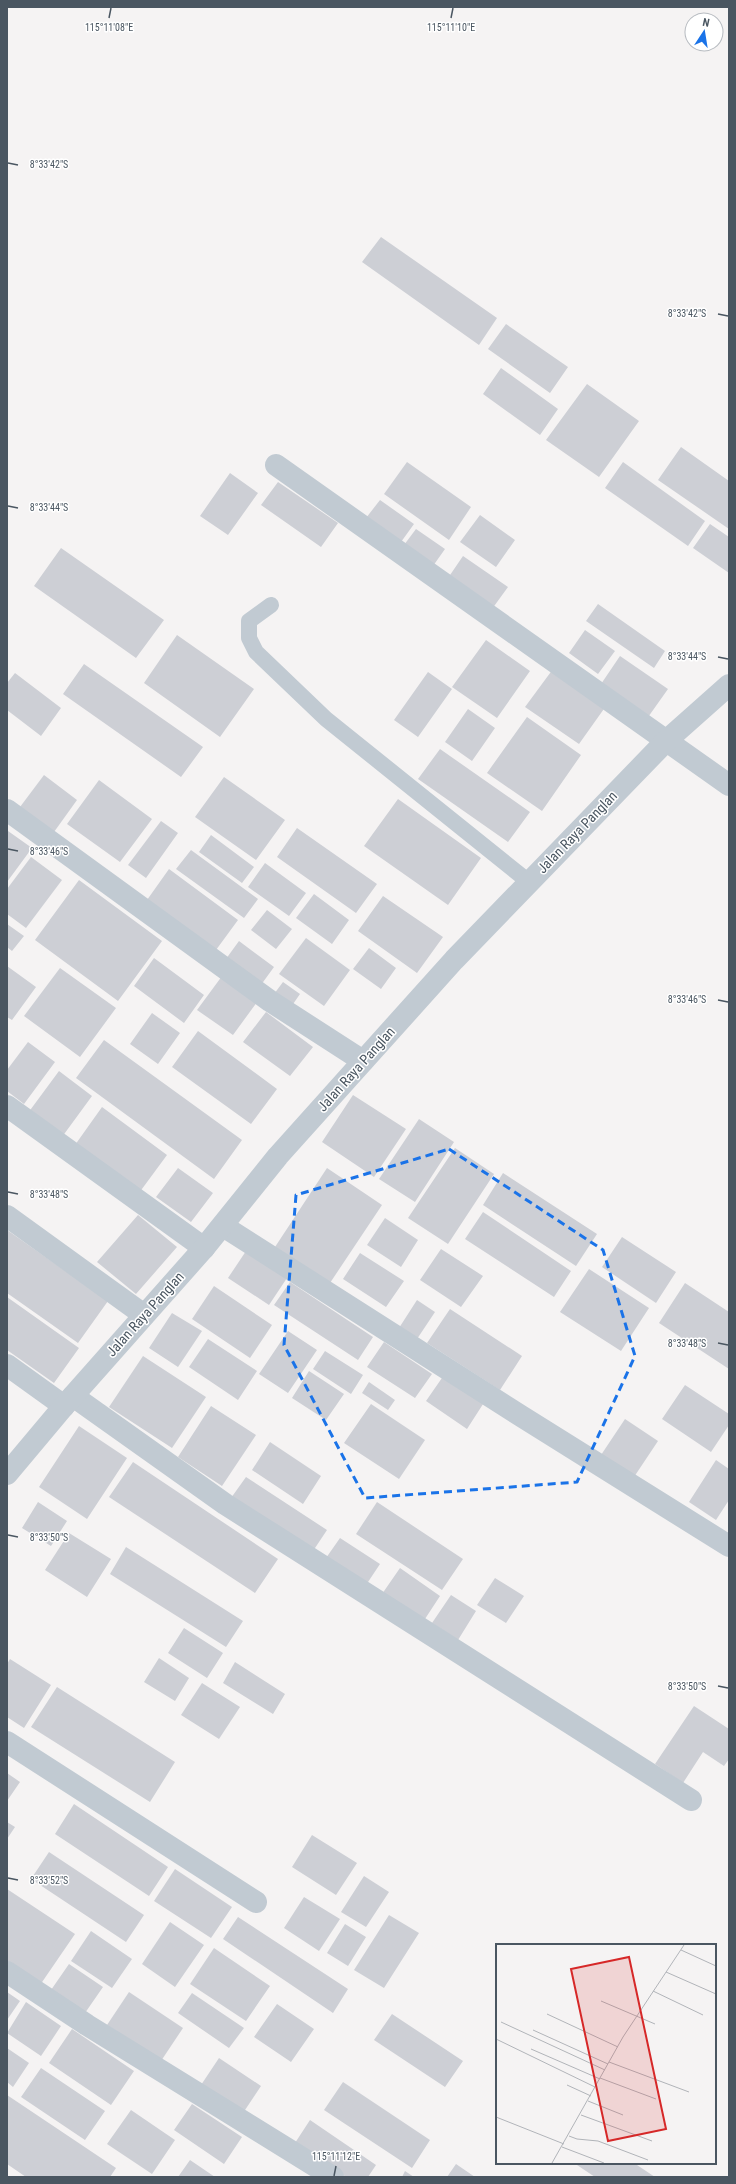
<svg xmlns="http://www.w3.org/2000/svg" width="736" height="2184" font-family="'Roboto Condensed',sans-serif">
<rect width="100%" height="100%" fill="#f5f3f3"/>
<path fill="#cdcfd5" d="M381 237 497 318 479 345 362 262Z
M506 324 568 367 550 393 488 349Z
M501 368 558 409 540 435 483 394Z
M587 384 639 421 599 477 546 440Z
M681 447 729 481V529L658 480Z
M407 462 471 507 449 540 384 494Z
M623 462 705 521 688 546 605 488Z
M230 473 258 493 228 535 200 516Z
M278 482 338 523 321 547 261 505Z
M380 500 414 524 401 542 366 518Z
M480 515 515 540 496 567 460 542Z
M710 524 729 537V573L693 548Z
M416 529 445 549 433 566 404 545Z
M61 548 164 620 136 658 34 586Z
M463 556 508 587 492 609 448 578Z
M598 604 665 651 654 668 586 621Z
M585 630 615 651 598 674 569 653Z
M177 635 254 689 220 737 144 683Z
M486 640 530 671 497 718 452 687Z
M620 656 668 689 646 720 599 687Z
M84 664 203 747 181 777 63 694Z
M553 669 606 706 579 744 525 707Z
M428 672 452 689 418 737 394 720Z
M15 673 61 708 41 736 7 710V683Z
M468 709 495 728 472 761 445 742Z
M527 717 581 755 542 811 487 773Z
M440 749 530 812 508 842 418 779Z
M44 775 77 800 54 832 20 807Z
M224 777 285 820 256 860 195 817Z
M99 780 152 819 120 862 67 824Z
M398 799 481 858 448 905 364 846Z
M161 821 178 833 146 878 128 865Z
M297 828 377 884 356 913 277 857Z
M8 831 32 848 7 882V832Z
M211 835 254 867 242 883 199 852Z
M191 850 258 899 244 918 176 869Z
M31 857 62 880 26 928 7 914V889Z
M265 863 306 893 289 916 248 887Z
M169 869 238 920 216 950 147 900Z
M79 880 162 941 118 1001 35 940Z
M314 894 349 920 332 944 296 918Z
M383 896 443 937 417 973 358 931Z
M267 910 292 929 276 949 251 930Z
M7 924 24 936 12 951 7 947Z
M306 938 350 970 324 1006 279 974Z
M239 941 274 967 258 989 223 963Z
M369 948 396 968 381 989 353 969Z
M154 958 204 995 184 1023 134 986Z
M7 966 36 987 12 1020 7 1017Z
M60 968 116 1008 80 1057 24 1016Z
M225 972 260 998 233 1035 197 1010Z
M283 982 300 994 291 1007 274 994Z
M266 1012 313 1047 290 1076 243 1042Z
M152 1013 180 1033 158 1064 130 1044Z
M198 1031 277 1089 251 1124 172 1067Z
M104 1040 242 1140 214 1179 76 1078Z
M28 1042 55 1062 24 1104 7 1091V1070Z
M59 1071 92 1096 62 1137 28 1113Z
M353 1095 406 1129 374 1177 322 1142Z
M102 1107 167 1155 139 1193 75 1145Z
M419 1119 454 1142 415 1202 379 1179Z
M455 1148 494 1174 448 1244 408 1218Z
M178 1168 213 1193 191 1222 156 1197Z
M327 1168 382 1205 330 1283 275 1247Z
M503 1173 597 1234 576 1266 483 1205Z
M483 1212 571 1271 554 1297 465 1239Z
M138 1215 177 1247 136 1294 97 1262Z
M385 1218 418 1240 401 1267 367 1245Z
M7 1230 108 1301 78 1343 7 1293Z
M622 1237 676 1272 656 1303 602 1267Z
M441 1249 483 1276 461 1307 420 1280Z
M246 1251 287 1278 269 1305 228 1278Z
M360 1253 404 1281 386 1307 343 1279Z
M589 1269 649 1308 621 1351 560 1312Z
M290 1282 373 1337 358 1360 274 1305Z
M685 1283 729 1312V1369L659 1323Z
M214 1286 272 1325 250 1358 192 1319Z
M7 1297 79 1348 54 1383 7 1350Z
M417 1300 435 1312 417 1339 399 1328Z
M450 1309 522 1356 500 1390 427 1343Z
M172 1313 202 1331 178 1367 149 1348Z
M288 1331 317 1350 288 1393 259 1374Z
M208 1339 257 1371 238 1400 189 1367Z
M384 1342 432 1374 415 1398 367 1367Z
M325 1351 363 1375 351 1394 313 1369Z
M143 1356 206 1397 172 1448 109 1407Z
M309 1371 344 1394 326 1420 292 1398Z
M444 1375 485 1401 467 1429 426 1401Z
M369 1382 395 1400 388 1410 362 1393Z
M685 1385 729 1414V1425L711 1452 662 1419Z
M371 1404 425 1440 399 1479 344 1443Z
M211 1406 256 1435 222 1486 178 1457Z
M625 1419 658 1441 634 1477 601 1455Z
M79 1426 127 1458 87 1519 39 1487Z
M270 1442 321 1476 303 1504 252 1470Z
M716 1460 729 1469V1500L716 1520 689 1502Z
M133 1462 278 1559 255 1593 109 1497Z
M246 1477 327 1530 313 1551 231 1498Z
M38 1502 67 1521 51 1546 22 1528Z
M377 1502 463 1559 442 1590 356 1534Z
M69 1533 111 1559 87 1597 45 1570Z
M340 1538 380 1564 366 1585 326 1558Z
M126 1547 243 1621 226 1647 110 1574Z
M400 1568 440 1596 423 1622 382 1594Z
M495 1578 524 1596 506 1623 477 1605Z
M451 1595 476 1611 458 1640 432 1623Z
M184 1628 223 1653 207 1678 168 1653Z
M159 1658 189 1678 175 1701 144 1682Z
M10 1659 51 1685 24 1728 7 1717V1664Z
M235 1662 285 1694 273 1714 223 1683Z
M202 1683 240 1707 219 1739 181 1715Z
M57 1687 175 1762 150 1802 31 1727Z
M694 1706 729 1729V1759L724 1766 703 1752 683 1783 655 1764Z
M7 1773 20 1782 7 1801Z
M74 1804 168 1867 149 1896 55 1834Z
M7 1822 15 1827 7 1839Z
M312 1835 357 1863 336 1895 292 1867Z
M49 1852 144 1915 126 1942 31 1879Z
M175 1869 232 1907 211 1938 154 1901Z
M364 1876 389 1892 366 1927 341 1912Z
M7 1889 75 1934 38 1988 7 1967Z
M304 1897 340 1919 319 1951 284 1928Z
M389 1915 419 1933 384 1988 354 1970Z
M238 1917 348 1989 333 2013 223 1939Z
M170 1922 204 1945 175 1987 142 1964Z
M345 1924 366 1937 348 1966 327 1953Z
M91 1931 132 1959 112 1988 71 1961Z
M214 1948 270 1986 246 2021 190 1984Z
M69 1964 103 1987 85 2013 51 1990Z
M7 1992 20 2001 7 2020Z
M129 1992 183 2028 161 2061 107 2025Z
M192 1993 244 2028 229 2048 178 2013Z
M26 2002 61 2026 41 2056 7 2033Z
M277 2004 314 2029 291 2062 254 2037Z
M392 2014 463 2061 445 2087 374 2040Z
M72 2029 134 2071 111 2105 49 2063Z
M7 2048 29 2063 13 2087 7 2082Z
M219 2058 261 2086 241 2116 199 2088Z
M41 2068 105 2111 85 2140 21 2097Z
M343 2082 430 2140 412 2168 324 2110Z
M7 2095 116 2168 110 2177H26L7 2164Z
M192 2104 242 2137 224 2164 174 2130Z
M131 2110 175 2140 152 2174 107 2144Z
M310 2120 376 2165 368 2177H346L295 2143Z
M190 2160 215 2177H178Z
M574 2163H634L655 2177H595Z
M456 2164 475 2177H447Z
M405 2171 414 2177H402Z"/>
<g fill="none" stroke-linecap="round" stroke-linejoin="round">
<path stroke="#c1cad2" stroke-width="16" d="M271 605 249 621V638L256 652 326 719 529 882"/>
<path stroke="#c1cad2" stroke-width="22" d="M276 465 729 785
M7 810 270 1001 363 1061
M7 1106 204 1248
M7 1216 144 1315
M223 1226 521 1416 729 1546
M7 1365 64 1406
M73 1396 225 1504 691 1800
M7 1742 256 1902
M7 1972 87 2025 333 2177"/>
<path stroke="#c1cad2" stroke-width="22" d="M7 1474 64 1406 204 1248 278 1156 454 960 666 741 729 685"/>
</g>
<path fill="none" stroke="#1a73e8" stroke-width="3" stroke-dasharray="8 5" stroke-linejoin="round" d="M449 1149 603 1250 635 1356 577 1482 365 1498 284 1345 296 1195Z"/>
<path fill="none" stroke="#4a5661" stroke-width="1.5" d="M109 18 111 8M451 18 453 8M8 163 18 165M718 314 728 316M8 506 18 508M718 657 728 659M8 849 18 851M718 1000 728 1002M8 1192 18 1194M718 1343 728 1345M8 1535 18 1537M718 1686 728 1688M8 1878 18 1880M334 2176 336 2166"/>
<g text-anchor="middle" dominant-baseline="central" stroke-width="3" stroke-linejoin="round" paint-order="stroke">
<g font-size="14" fill="#4a5661" stroke="#fff">
<text transform="translate(577 832) rotate(-46)">Jalan Raya Panglan</text>
<text transform="translate(356 1069) rotate(-48)">Jalan Raya Panglan</text>
<text transform="translate(145 1314) rotate(-48)">Jalan Raya Panglan</text>
</g>
</g>
<g transform="translate(496 1944)">
<rect width="220" height="220" fill="#f5f3f3"/>
<path fill="none" stroke="#b1b4b9" stroke-width="1" d="M185 6 220 22M170 28 220 50M157 47 207 71M105 57 159 80M51 70 122 103M5 78 109 126M37 86 112 120M0 95 99 143M35 105 104 135M113 118 193 148M104 134 160 155M71 141 95 152M92 157 127 171M85 171 156 197M0 173 68 200M73 192 81 195 102 197 152 216M66 203 108 219M56 219 127 93 188 1"/>
<path fill="#d62828" fill-opacity="0.15" stroke="#d62828" stroke-width="2" d="M133 13 170 185 112 197 75 25Z"/>
<rect width="220" height="220" fill="none" stroke="#4a5661" stroke-width="2"/>
</g>
<g font-size="10" text-anchor="middle" fill="#4a5661" stroke="#fff" stroke-width="3" stroke-linejoin="round" paint-order="stroke">
<text x="109" y="31">115°11'08"E</text>
<text x="451" y="31">115°11'10"E</text>
<text x="49" y="168">8°33'42"S</text>
<text x="687" y="317">8°33'42"S</text>
<text x="49" y="511">8°33'44"S</text>
<text x="687" y="660">8°33'44"S</text>
<text x="49" y="855">8°33'46"S</text>
<text x="687" y="1003">8°33'46"S</text>
<text x="49" y="1198">8°33'48"S</text>
<text x="687" y="1347">8°33'48"S</text>
<text x="49" y="1541">8°33'50"S</text>
<text x="687" y="1690">8°33'50"S</text>
<text x="49" y="1884">8°33'52"S</text>
<text x="336" y="2160">115°11'12"E</text>
</g>
<rect width="736" height="2184" fill="none" stroke="#4a5661" stroke-width="16"/>
<g transform="translate(704 32) rotate(12)"><circle r="19" fill="#ffffff" stroke="#b7bbc0"/>
<path d="M0-3L7 15L0 10L-7 15Z" fill="#1a73e8"/>
<text y="-6" font-size="11" font-weight="bold" text-anchor="middle" fill="#4a5661">N</text>
</g>
</svg>
